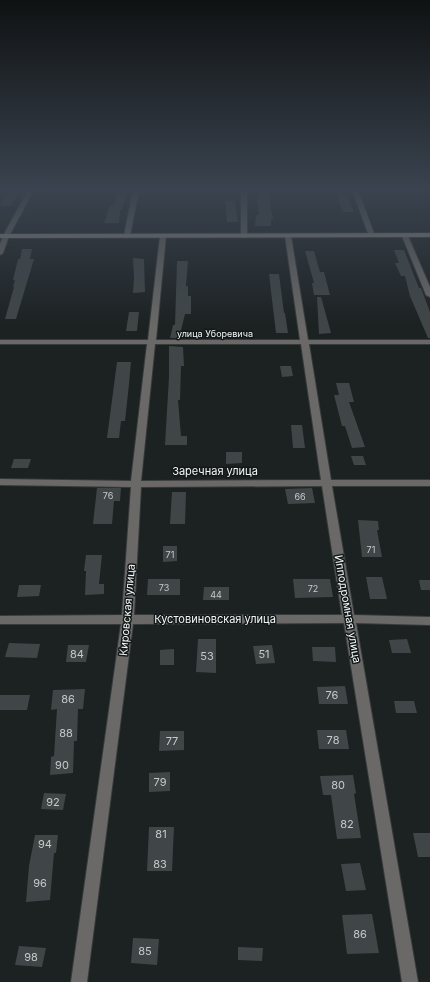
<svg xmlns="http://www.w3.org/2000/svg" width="430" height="982" font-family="Inter,sans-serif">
<rect width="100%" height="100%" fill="#1c2122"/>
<path fill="#404647" d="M8 191H19L11 206H0Z
M259 192H268L273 219H271V226H255L256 215H259L257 197H260Z
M117 193H127L122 210H120L119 223H104L110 205H114Z
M336 194H346L354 212H343Z
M225 201H235L238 222H227Z
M22 249H32L30 259H34L16 319H5L14 287H13L15 280H13L18 259H20Z
M394 250H404L419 288H421L430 312V338H428L410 296 405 276H401L395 263H399Z
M305 251H314L320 272H324L330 295H314L312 283H314Z
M133 258 144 259 145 292 133 293 134 278Z
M177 261H188L186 286H188V296H191V314H185L179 338H170L173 325H175Z
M269 274H279L284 313H285L288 333H276Z
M317 297H321L331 333 319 334Z
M129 312H139L137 331H126Z
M169 346 183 347 184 366H181L180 400H178L181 436H187V445H165L169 377Z
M117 362H131L129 384 125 421H121L119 438H107Z
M280 366H291L293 376 282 377Z
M336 383H349L354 402H349L365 447 352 448 345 426H342L334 395H339Z
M291 425H302L305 448H293Z
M226 452H242V463L226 464Z
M351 456H363L366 465H354Z
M14 459H31L28 468H11Z
M97 488H121L120 501H114L112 524H93Z
M312 488 315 503 288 504 285 489Z
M172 492H186L185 524H170Z
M358 520 378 521 379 530H377L382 557H362Z
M163 546H177V561L163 562Z
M86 555H102L99 584H104V594L85 595 86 571H84Z
M366 577H382L387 599H370Z
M148 579H180V595H147Z
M293 579H330L333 597 295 598Z
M419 580H430V590H421Z
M19 585H41L39 596 17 597Z
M204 587H229V600H203Z
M198 639H216V673L196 672Z
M407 639 411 653H392L389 640Z
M9 643 40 644 37 658 5 657Z
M68 645H89L86 662H66Z
M272 645 275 663 256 664 253 646Z
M312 647H335L336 662 313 661Z
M174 649V665H160V650Z
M345 686 348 704H319L317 687Z
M85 689 83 709H78L77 741H74L73 773 50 775 51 757 54 756 57 709 51 710 53 690Z
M0 695H30L27 710H0Z
M394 701H414L417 713H396Z
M317 730H346L349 749H319Z
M160 731H184V750L159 751Z
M170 772V791L149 792V773Z
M353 775 356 793 354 794 361 838 337 839 331 795H323L320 776Z
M44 793 66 794 63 810 41 809Z
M149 827H174L172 871H147Z
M413 833H430V857H418Z
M35 835H58L56 853H54L50 900 26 902 29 866Z
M360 863 366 890 346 891 341 864Z
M372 914 379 953 347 954 342 915Z
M133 938 159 939 157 965 131 963Z
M19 946 46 948 42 967 15 965Z
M238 947 263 948 262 961 238 960Z"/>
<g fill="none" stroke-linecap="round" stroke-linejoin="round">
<defs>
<path id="minor" d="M28 190H34L9 236 3 253 0 255V244L3 236Z
M133 190H139L130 236 127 238 124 236Z
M241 190H247V236L244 238 241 236Z
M352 190H358L375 236 374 237 369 236Z
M163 234 166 236 156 340H300L285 236 288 234 291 236 308 340H430V344H309L331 480H430V486H332L354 615 430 617V625L356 623 418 982H402L344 623 133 624 87 982H71L121 624H0V616L122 615 131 487 0 485V479L131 481 147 344H0V340H148L160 236ZM155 344H301L321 480 141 481ZM322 486 342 615H134L141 487Z
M403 235 408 236 430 287V297L426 295 402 236Z"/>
<path id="secondary" d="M430 233V237L0 238V234Z"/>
</defs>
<use href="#minor" stroke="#363b3b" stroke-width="2"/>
<use href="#secondary" stroke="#363b3b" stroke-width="2"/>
<use href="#minor" fill="#6a6967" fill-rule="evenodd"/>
<use href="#secondary" fill="#94928f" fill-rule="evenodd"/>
</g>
<linearGradient id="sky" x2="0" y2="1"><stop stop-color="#0f1213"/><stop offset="0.58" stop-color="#3a434f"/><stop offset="1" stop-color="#3a434f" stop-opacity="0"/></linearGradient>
<rect width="430" height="327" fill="url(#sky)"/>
<g text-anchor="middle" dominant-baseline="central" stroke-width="3" stroke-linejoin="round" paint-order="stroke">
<g font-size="9" fill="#f2f6f6" stroke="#131819">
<text x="215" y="333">улица Уборевича</text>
</g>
<g font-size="9" fill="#c6caca">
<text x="108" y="495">76</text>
<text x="300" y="496">66</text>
<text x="371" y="549">71</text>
<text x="170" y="554">71</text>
<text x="164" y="587">73</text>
<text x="313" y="588">72</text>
<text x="216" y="594">44</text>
</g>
<g font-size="11" fill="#f2f6f6" stroke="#131819">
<text x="215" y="471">Заречная улица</text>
<text transform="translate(348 609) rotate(80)">Ипподромная улица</text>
<text transform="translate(127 610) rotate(-85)">Кировская улица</text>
<text x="215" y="619">Кустовиновская улица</text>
</g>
<g font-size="11" fill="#c6caca">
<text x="77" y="654">84</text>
<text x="264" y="654">51</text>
<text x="207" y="656">53</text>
<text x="332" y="695">76</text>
<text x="68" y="699">86</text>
<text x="66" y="733">88</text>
<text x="333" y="740">78</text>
<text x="172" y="741">77</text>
<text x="62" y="765">90</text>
<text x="160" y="782">79</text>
<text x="338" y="785">80</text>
<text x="53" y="802">92</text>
<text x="347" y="824">82</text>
<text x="161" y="834">81</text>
<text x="45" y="844">94</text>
<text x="160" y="864">83</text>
<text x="40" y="883">96</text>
<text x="360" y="934">86</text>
<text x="145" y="951">85</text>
<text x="31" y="957">98</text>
</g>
</g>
</svg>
